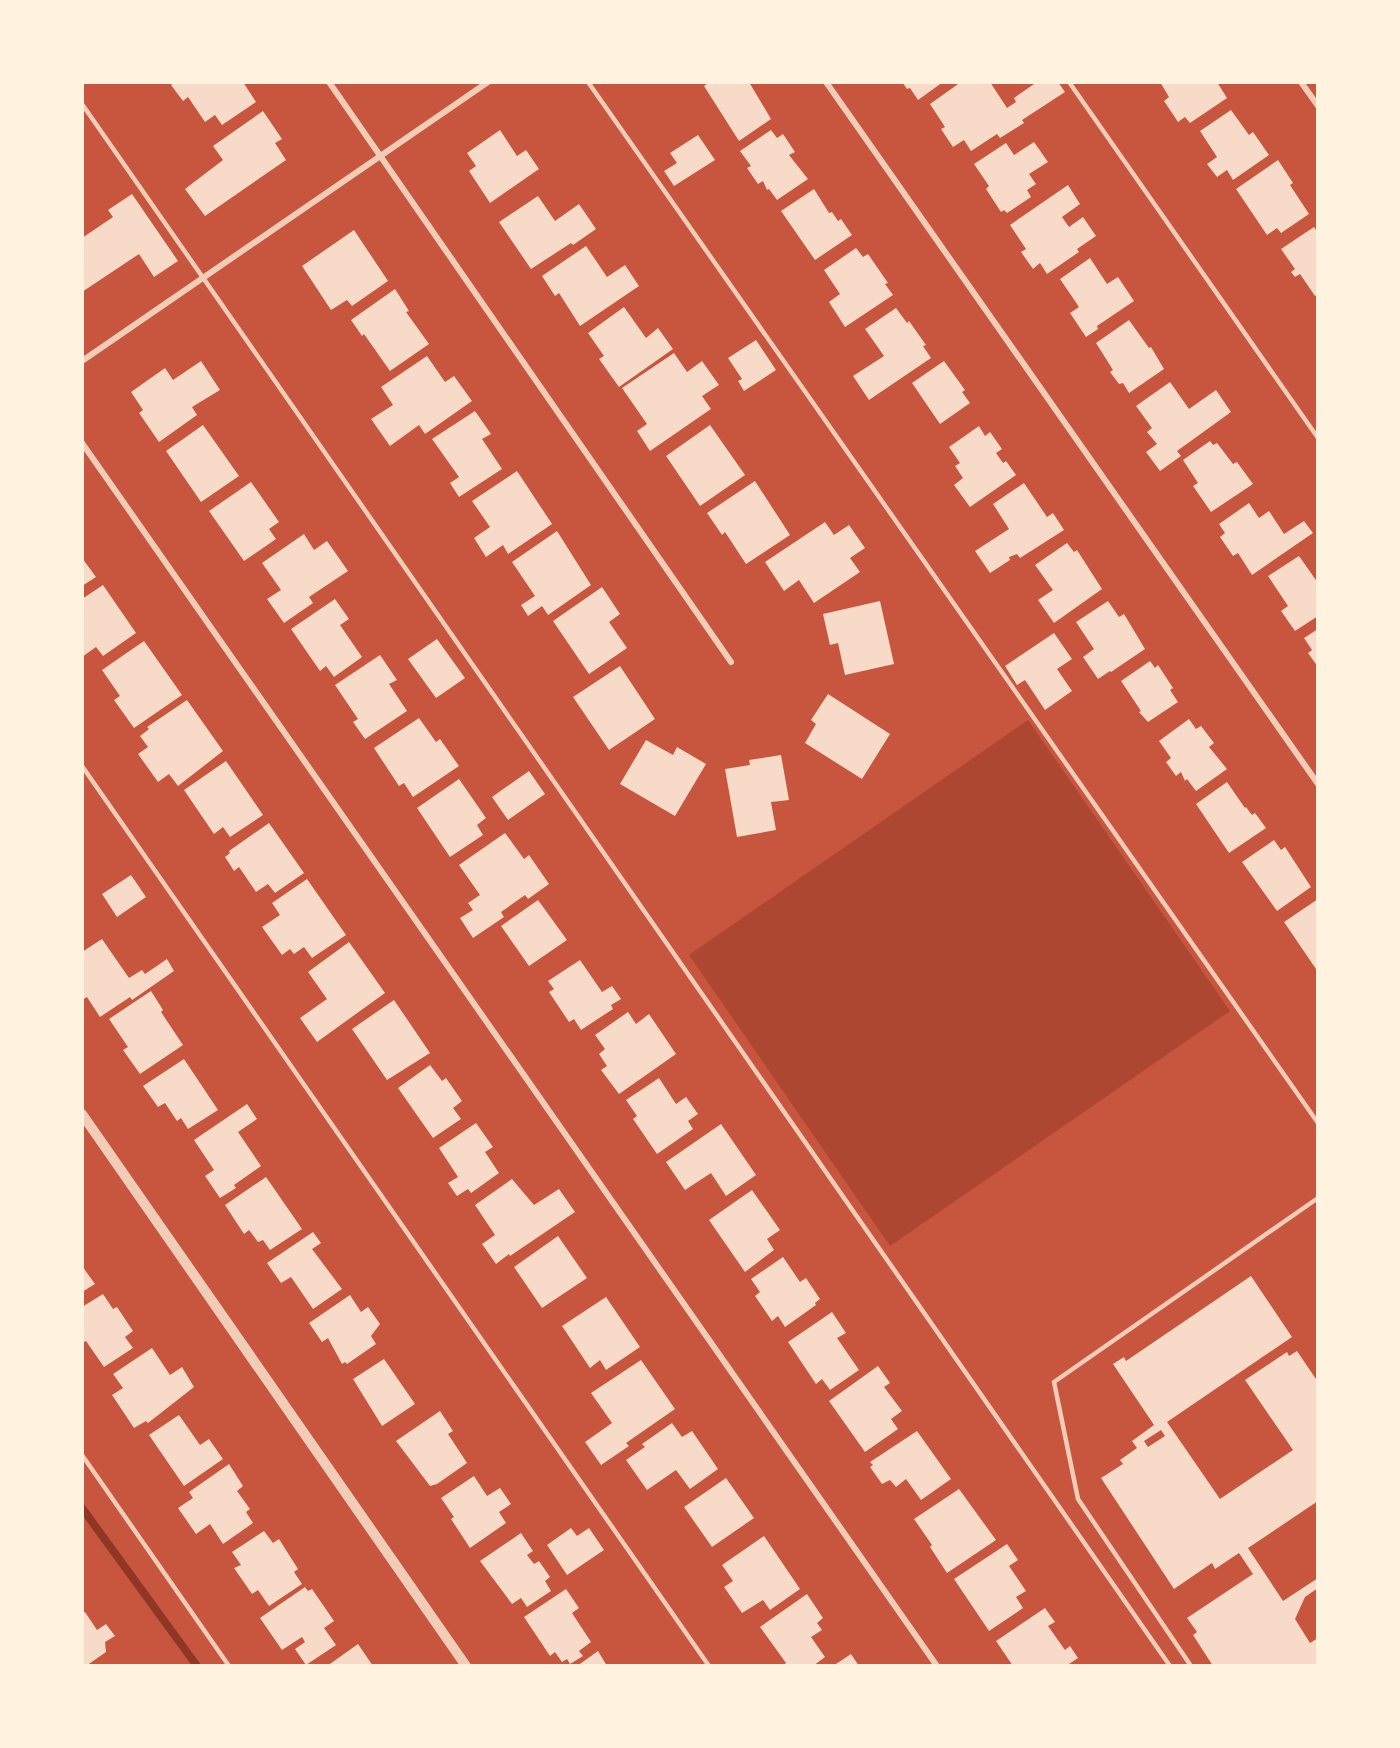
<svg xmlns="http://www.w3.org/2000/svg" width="1400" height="1748" font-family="'Source Sans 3',sans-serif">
<rect width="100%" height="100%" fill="#c8553d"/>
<path fill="#ae4732" d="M1028 720 1230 1011 890 1246 689 955Z"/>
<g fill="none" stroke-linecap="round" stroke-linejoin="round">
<path stroke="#8f3625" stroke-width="8" d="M82 1508 197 1666"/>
</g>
<path fill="#f7dbc8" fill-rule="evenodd" d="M175 82H243L256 102 222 125 215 115 205 122 188 97 183 101 171 85Z
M710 82H749L771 119 739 141 704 86Z
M902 82H943L918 100 910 88 907 89Z
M961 82H990L1007 108 1016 102 1014 98 1037 82H1058L1065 92 1022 120 1024 123 1000 138 997 134 971 151 964 140 953 147 941 129 945 127 930 104Z
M1160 82H1217L1227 98 1190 123 1185 117 1178 122 1164 101 1169 97Z
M1231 110 1249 135 1253 132 1269 155 1233 180 1227 170 1217 177 1207 164 1217 157 1200 131Z
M263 111 282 139 275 143 286 160 205 216 185 189 223 160 213 146Z
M500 130 517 156 526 150 539 169 490 203 469 171 476 166 467 153Z
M771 130 777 138 783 134 795 152 789 155 808 179 777 200 769 189 767 190 763 181 758 184 747 168 751 166 740 151Z
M698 135 715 160 674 186 664 171 677 163 670 153Z
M1034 142 1048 162 1029 174 1036 184 1027 190 1031 197 1007 213 1004 210 1001 212 986 189 989 186 974 164 1006 143 1014 155Z
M1278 160 1293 183 1290 185 1309 214 1281 233 1277 228 1267 235 1236 189Z
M1068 185 1080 204 1062 217 1069 227 1083 217 1096 236 1077 249 1079 252 1047 274 1040 263 1033 269 1021 252 1026 249 1010 225Z
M814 189 829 213 832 212 838 221 841 219 852 235 815 260 781 211Z
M132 194 178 261 154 277 139 254 82 292V238L113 217 108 210Z
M538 196 555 221 579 204 596 229 573 245 571 243 531 269 499 222Z
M1314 227 1318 233V294L1315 296 1300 274 1295 277 1291 272 1295 269 1281 249Z
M354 230 388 281 352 306 347 300 331 310 302 266Z
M586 246 607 277 625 265 639 286 580 326 559 293 555 296 542 276Z
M856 248 863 257 868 254 888 283 885 284 893 295 845 327 829 302 840 294 824 270Z
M1090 258 1107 284 1118 277 1134 301 1097 326 1098 329 1086 337 1070 313 1079 307 1060 279Z
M395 289 409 311 406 312 429 344 390 371 364 334 362 336 351 320Z
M624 307 646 338 658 328 673 349 619 387 599 359 604 356 588 333Z
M896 308 907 323 909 321 926 345 923 346 931 358 869 400 853 376 884 356 865 329Z
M1129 320 1149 348 1151 347 1164 369 1129 393 1123 383 1119 384 1110 372 1113 370 1096 343Z
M756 340 776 370 744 391 738 381 742 379 728 358Z
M674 353 687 372 702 361 719 385 702 396 711 409 650 451 637 431 647 424 622 388Z
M427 356 445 382 454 376 472 401 425 434 419 425 390 446 371 419 393 405 381 387Z
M201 361 220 390 192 407 197 415 159 442 139 413 143 410 131 392 165 368 173 380Z
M944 361 965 390 962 392 970 403 940 424 912 383Z
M1170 382 1189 409 1216 390 1231 412 1177 451 1181 456 1160 471 1146 452 1157 444 1147 432 1152 428 1136 406Z
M475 411 491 434 482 439 502 469 459 497 450 483 459 477 432 439Z
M203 425 239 476 201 502 166 451Z
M710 425 745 475 700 506 666 456Z
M979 426 985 436 990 432 1002 449 996 453 1003 463 1006 461 1016 475 970 507 954 485 963 478 955 466 960 463 949 447Z
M1210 441 1213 445 1217 443 1233 464 1237 462 1253 484 1211 512 1193 486 1198 483 1183 460Z
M517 471 552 524 508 554 503 545 486 557 474 538 490 527 472 501Z
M755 481 790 535 746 564 725 532 722 535 707 513Z
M251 482 279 522 269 529 276 539 244 561 209 511Z
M1024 483 1047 517 1053 513 1064 530 1020 558 1017 554 1009 557 1010 560 990 573 975 551 1009 529 993 504Z
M1249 503 1259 518 1269 511 1284 534 1304 521 1313 533 1252 575 1238 553 1233 556 1220 537 1225 533 1219 524Z
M825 522 834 535 849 525 865 548 850 558 860 572 814 603 799 580 784 591 765 562Z
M557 531 591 585 548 615 542 606 528 616 521 605 535 596 512 562Z
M304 534 314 550 327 541 348 571 309 597 313 603 284 623 267 599 281 590 262 563Z
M1067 543 1074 552 1077 550 1102 589 1054 623 1038 600 1053 590 1035 565Z
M1299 556 1318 583V616L1295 631 1281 611 1288 606 1268 576Z
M82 558 96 577 82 586Z
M103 585 136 633 103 656 96 647 82 657V599Z
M602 587 620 614 609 622 627 648 589 674 553 621Z
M335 599 349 619 340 625 362 657 334 677 326 666 320 671 291 629Z
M880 601 894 664 845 675 838 643 830 645 823 614Z
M1108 601 1119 617 1124 614 1145 649 1111 672 1110 671 1098 679 1083 657 1094 649 1076 622Z
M1318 629V667L1308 653 1312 650 1304 638Z
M1054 633 1072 659 1057 669 1072 691 1045 710 1025 680 1017 685 1005 666Z
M437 639 465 678 436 698 408 659Z
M144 641 182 695 134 728 114 700 120 696 102 670Z
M380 655 397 680 389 684 407 711 365 739 353 722 358 719 335 685Z
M1150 661 1155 668 1158 665 1173 688 1170 690 1178 702 1148 722 1139 712 1141 711 1121 681Z
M620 666 655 719 609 750 573 697Z
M828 694 890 734 862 779 805 743 816 724 811 720Z
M187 700 223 751 178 786 169 774 158 782 138 754 148 747 140 736 149 729 147 727Z
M419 718 436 742 440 739 459 766 413 797 404 783 399 786 374 748Z
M1189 719 1196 729 1201 726 1214 743 1209 747 1227 769 1196 791 1187 779 1185 781 1181 772 1176 776 1166 762 1171 758 1159 741Z
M646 740 673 755 677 747 706 764 675 816 620 784Z
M781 755 789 800 771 802 776 830 737 837 725 769 750 765 749 760Z
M226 761 263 815 230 837 223 827 214 834 184 790Z
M529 771 545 794 508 820 492 797Z
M459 779 486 818 477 825 483 835 450 857 417 808Z
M1227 782 1245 808 1246 807 1252 815 1255 813 1266 828 1229 853 1196 804Z
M269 823 304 873 275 893 268 884 256 892 239 867 234 871 225 857 230 853 229 851Z
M505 833 524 859 529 855 549 884 528 899 525 895 501 912 504 917 473 938 460 918 473 910 468 903 480 895 459 865Z
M1274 840 1281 850 1285 847 1311 887 1277 911 1242 862Z
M131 875 146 897 117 917 102 894Z
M307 879 346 935 312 958 304 947 294 954 290 949 282 955 262 927 280 915 272 903Z
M1318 899V972L1284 922Z
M538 900 567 940 529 966 501 926Z
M102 939 129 978 142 970 145 974 167 959 174 971 132 1000 130 997 100 1017 87 997 82 1000V952Z
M349 942 385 993 317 1042 300 1018 327 999 308 972Z
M580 960 602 992 612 986 621 999 611 1005 613 1009 581 1030 574 1019 569 1022 549 992 554 989 548 981Z
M151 991 163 1010 161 1012 183 1045 140 1074 123 1050 128 1047 109 1019Z
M394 1000 430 1053 387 1080 352 1029Z
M628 1012 636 1024 649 1014 676 1054 619 1094 601 1070 607 1066 599 1054 605 1049 595 1035Z
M184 1059 218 1110 188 1129 181 1118 177 1121 165 1103 158 1107 143 1086Z
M430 1065 442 1081 446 1078 462 1101 453 1108 461 1119 433 1138 398 1088Z
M659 1078 676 1104 686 1097 698 1114 688 1121 693 1129 657 1154 633 1119 637 1116 626 1100Z
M247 1104 257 1119 238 1132 261 1166 234 1185 236 1188 220 1198 205 1176 214 1170 194 1140Z
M476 1123 493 1147 485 1152 499 1173 471 1193 468 1189 457 1196 448 1183 458 1177 439 1148Z
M721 1124 756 1175 726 1196 711 1173 685 1190 666 1162Z
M266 1177 302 1229 270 1250 263 1240 258 1242 249 1230 244 1234 225 1205Z
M512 1179 534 1205 559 1189 575 1212 510 1256 509 1254 496 1264 482 1244 495 1235 475 1205Z
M752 1190 780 1230 767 1239 774 1250 745 1272 709 1220Z
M313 1232 321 1243 312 1249 342 1289 313 1309 291 1277 281 1283 267 1263Z
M558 1236 587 1278 542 1308 514 1267Z
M783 1257 800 1282 806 1278 820 1299 815 1303 816 1305 785 1327 778 1316 772 1321 755 1296 760 1292 751 1279Z
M82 1266 95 1284 82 1292Z
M1251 1276 1292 1337 1167 1422 1220 1499 1293 1450 1245 1380 1287 1352 1289 1356 1297 1351 1318 1382V1501L1248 1548 1283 1601 1318 1578V1588L1305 1597 1295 1619 1310 1643 1318 1638V1666H1213L1193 1635 1197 1632 1187 1618 1253 1574 1239 1553 1215 1569 1212 1563 1174 1589 1101 1478 1123 1464 1120 1460 1137 1448 1132 1441 1154 1425 1113 1364 1124 1357 1126 1361ZM1161 1430 1165 1436 1148 1447 1144 1441Z
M103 1294 113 1309 117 1307 133 1331 125 1337 133 1348 104 1367 86 1341 82 1343V1307Z
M350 1295 361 1312 368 1307 380 1324 371 1336 376 1344 347 1364 345 1362 342 1364 328 1338 322 1342 309 1323Z
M606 1297 640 1347 606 1370 600 1360 590 1368 562 1326Z
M832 1312 846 1333 837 1338 859 1370 830 1390 822 1379 816 1384 788 1342Z
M152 1348 170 1375 182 1367 194 1387 148 1423 146 1421 134 1428 112 1395 123 1388 113 1374Z
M384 1359 415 1404 382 1426 353 1379Z
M641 1360 675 1409 626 1443 629 1446 601 1465 585 1442 612 1423 591 1393Z
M878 1366 890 1383 884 1387 902 1411 891 1419 898 1429 865 1452 829 1401Z
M440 1411 453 1431 448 1434 467 1463 437 1484 430 1486 396 1441Z
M179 1415 200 1445 209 1439 223 1459 184 1486 149 1435Z
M672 1423 682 1437 692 1431 718 1469 690 1489 676 1470 647 1490 626 1460 645 1447 642 1444Z
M917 1431 951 1479 921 1500 906 1479 896 1487 890 1480 882 1484 870 1467 873 1465 870 1462Z
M229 1464 243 1486 237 1491 250 1509 246 1512 253 1523 223 1544 210 1524 196 1534 178 1508 193 1498 189 1492Z
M474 1476 487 1496 500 1488 511 1504 499 1512 506 1523 470 1548 451 1519 454 1517 441 1498Z
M726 1478 754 1518 712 1547 684 1507Z
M959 1489 996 1540 947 1573 930 1547 932 1545 914 1519Z
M571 1528 577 1536 589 1528 604 1550 567 1575 547 1545Z
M264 1531 273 1543 279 1539 298 1569 294 1572 302 1584 269 1606 258 1590 252 1594 234 1568 241 1565 232 1552Z
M521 1533 533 1551 527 1555 534 1564 539 1561 550 1577 545 1581 551 1591 527 1607 521 1598 512 1604 480 1561Z
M764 1536 800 1589 770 1610 763 1600 742 1613 724 1587 733 1581 722 1565Z
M1007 1544 1018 1560 1009 1566 1026 1591 1016 1597 1023 1608 989 1631 954 1579Z
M305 1587 308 1591 312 1589 334 1621 324 1628 336 1645 306 1665 295 1649 305 1642 302 1637 282 1650 260 1618Z
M566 1589 579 1608 572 1613 591 1642 579 1651 583 1656 570 1664 567 1659 562 1662 555 1652 550 1656 524 1617Z
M807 1594 823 1618 817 1623 822 1630 811 1637 825 1657 813 1666H783L786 1663 760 1627Z
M1045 1608 1055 1622 1048 1626 1065 1650 1070 1646 1078 1658 1066 1666H1013L996 1641Z
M85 1612 97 1630 106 1624 115 1636 105 1642 106 1652 86 1666H82V1614Z
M358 1644 373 1666H327Z
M598 1651 607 1666H577Z
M851 1654 859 1666H833Z"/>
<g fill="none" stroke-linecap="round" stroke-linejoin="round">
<path stroke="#f1ccb7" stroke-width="4.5" d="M588 82 1318 1123
M1069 82 1318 438
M82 104 1170 1666
M82 766 709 1666
M82 1455 229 1666
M1191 1666 1078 1499 1054 1382 1318 1198"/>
<path stroke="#f1ccb7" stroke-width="6" d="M329 82 731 662
M826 82 1318 784
M1301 82 1318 106
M82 361 488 82
M82 443 937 1666"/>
<path stroke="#f1ccb7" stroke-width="10" d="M82 1114 466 1666"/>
</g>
<rect width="1400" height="1748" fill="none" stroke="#fff3e0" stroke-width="168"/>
</svg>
